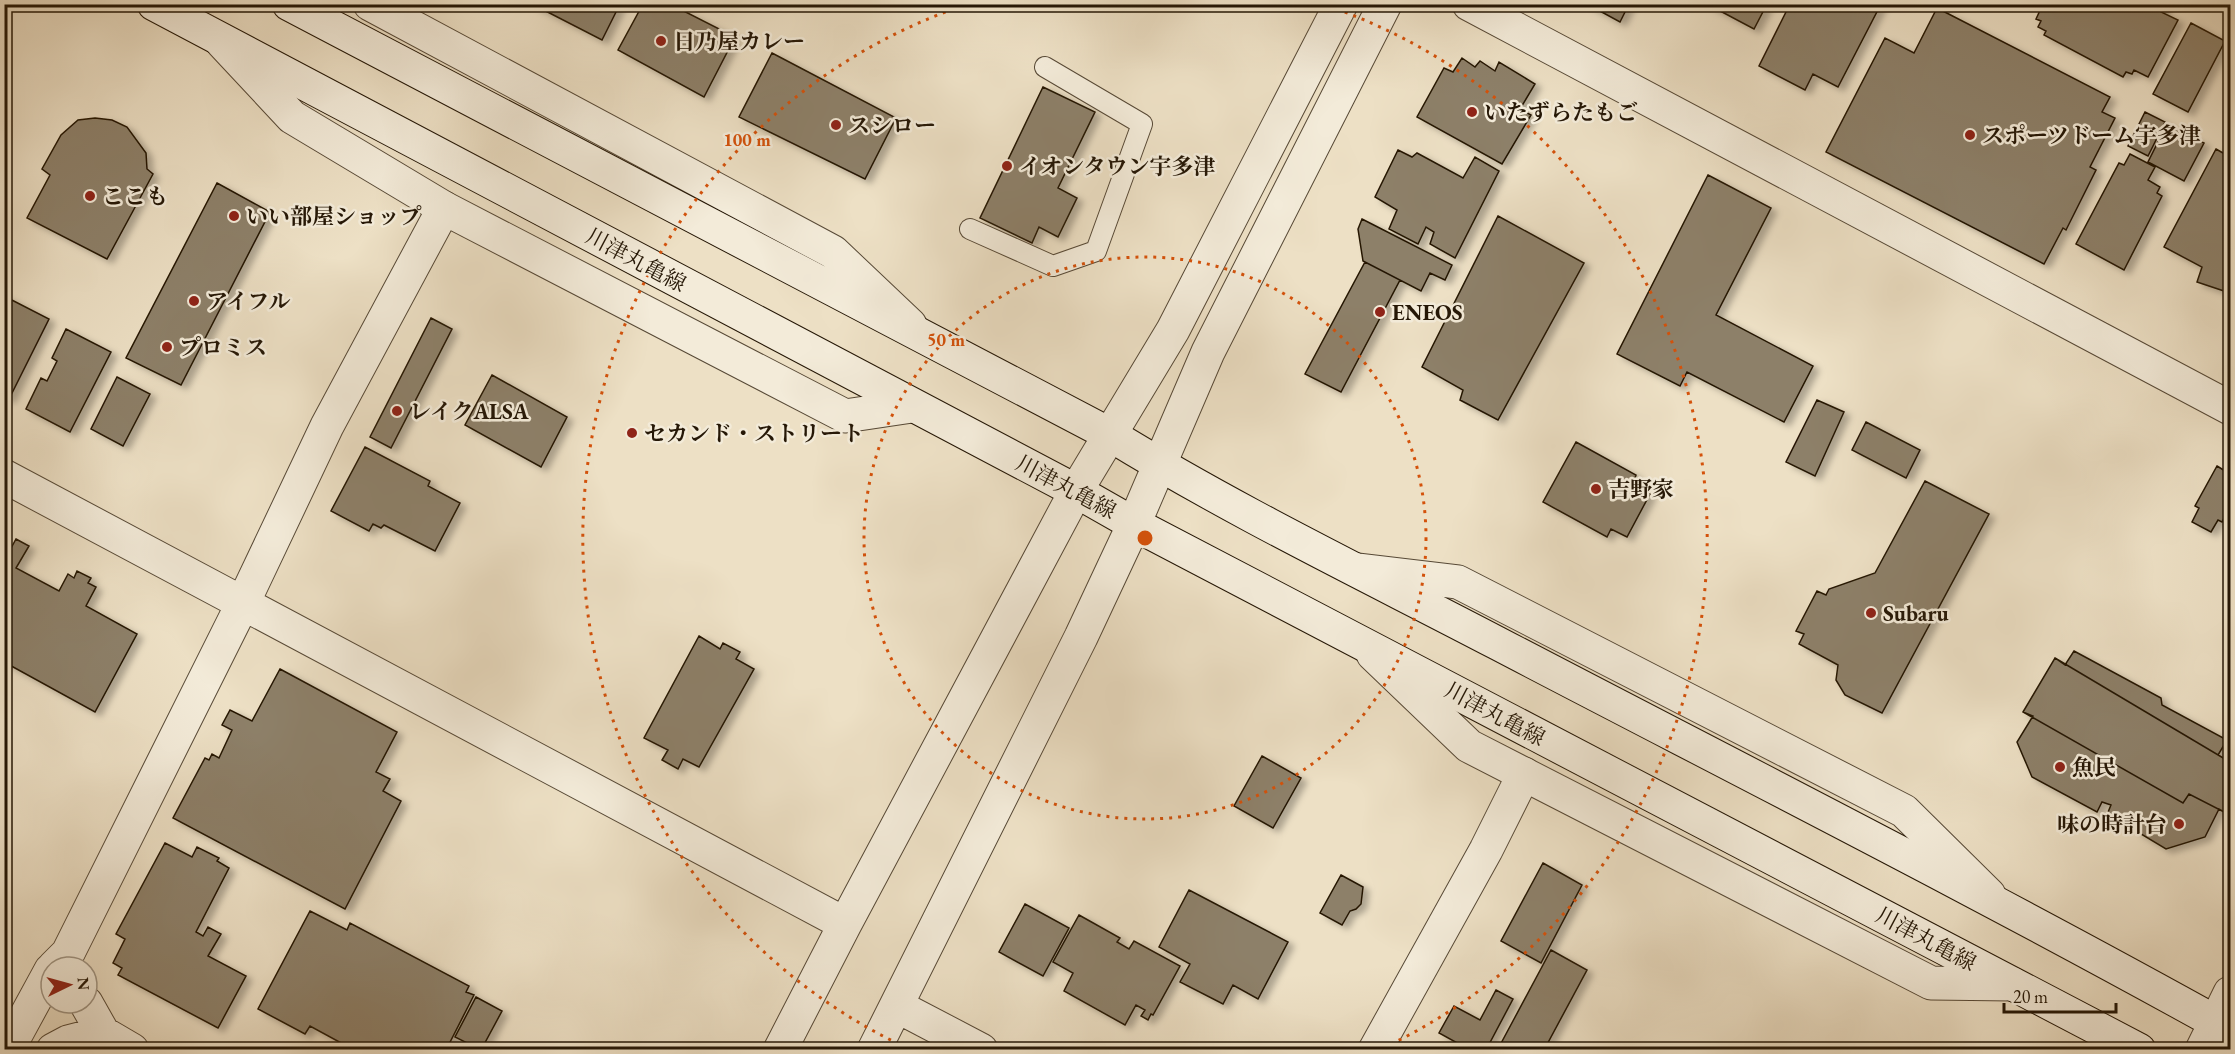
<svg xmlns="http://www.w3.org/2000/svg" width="2235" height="1054" font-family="'EB Garamond','Noto Serif JP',serif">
<defs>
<filter id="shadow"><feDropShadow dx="6" dy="4" stdDeviation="3" flood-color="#0004"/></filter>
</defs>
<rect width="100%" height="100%" fill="#ede0c5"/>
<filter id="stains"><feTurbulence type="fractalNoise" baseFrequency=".00333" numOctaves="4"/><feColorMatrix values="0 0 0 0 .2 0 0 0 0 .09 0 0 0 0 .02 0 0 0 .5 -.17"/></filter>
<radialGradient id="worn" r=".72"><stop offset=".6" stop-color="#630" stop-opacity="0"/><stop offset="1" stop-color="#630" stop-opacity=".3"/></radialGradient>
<path fill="#8d8069" stroke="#251706" stroke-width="1.5" filter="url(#shadow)" d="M532 4H620L602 40Z
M643 4H670L735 37 704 97 618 50Z
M1587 4H1629L1620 22Z
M1707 4H1767L1754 29Z
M1790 4H1881L1838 87 1813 74 1805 90 1759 66Z
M2043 4H2165L2161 12 2178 20 2148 77 2134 70 2132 74 2126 72 2123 77 2044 35 2046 31 2038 27 2041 21 2036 19Z
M1937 8 2110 97 2102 112 2115 118 2090 167 2096 170 2066 230 2063 228 2044 264 1826 152 1885 38 1914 53Z
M2191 23 2225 41 2188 112 2153 94Z
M772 53 896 118 865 179 739 117Z
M1462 58 1475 67 1480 61 1495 71 1499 62 1535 84 1520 109 1531 115 1502 164 1417 117 1444 68 1453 72Z
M1043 87 1095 112 1058 188 1077 198 1058 237 1039 227 1032 243 980 218Z
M2145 112 2165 122 2148 156 2128 146Z
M95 118 112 120 127 127 146 153 147 169 153 174 107 259 27 218 50 175 42 169 61 135 78 120Z
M2167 124 2204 143 2184 181 2148 162Z
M2216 149 2230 157V283L2227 292 2197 282 2202 267 2164 247Z
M1398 150 1412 157 1417 153 1463 178 1475 157 1499 171 1455 258 1430 244 1434 232 1426 227 1418 244 1389 229 1397 210 1375 197Z
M2130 154 2155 167 2148 180 2160 187 2157 193 2162 196 2124 270 2076 244 2119 163 2124 165Z
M1708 175 1771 208 1716 315 1813 366 1784 422 1687 372 1680 386 1617 354Z
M217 183 270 212 181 385 126 358Z
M1498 216 1584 263 1498 420 1460 400 1463 390 1422 367Z
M1362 219 1452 265 1445 280 1430 273 1421 291 1363 261 1358 229Z
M1365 262 1400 280 1341 392 1305 374Z
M4 296 49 319 9 399 4 397Z
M431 318 452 329 391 448 370 437Z
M66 329 111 352 70 432 26 409 41 378 47 381 57 361 52 358Z
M492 375 567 417 541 467 465 425Z
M117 377 150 394 123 446 91 429Z
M1817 400 1844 412 1815 476 1786 462Z
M1866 422 1920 450 1906 478 1852 450Z
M1576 442 1636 475 1633 484 1650 494 1627 537 1611 529 1607 537 1543 502Z
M365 447 430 481 428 486 460 503 435 551 384 525 381 528 373 524 369 531 331 511Z
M2217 466 2230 474V506L2222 522 2218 520 2211 532 2192 522 2199 508 2195 506Z
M1925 481 1989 514 1882 713 1845 695 1836 680 1838 665 1799 644 1804 634 1796 631 1817 591 1826 595 1829 589 1875 573Z
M16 539 29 546 16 568 59 591 68 574 74 578 77 571 91 578 88 583 96 587 86 606 137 634 95 712 4 662V561Z
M699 636 720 649 723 643 740 652 736 659 754 669 699 767 683 759 678 769 662 760 668 750 644 738Z
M2074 651 2161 698 2162 705 2227 740 2218 755 2230 762V800L2224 812 2219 809 2205 837 2166 849 2136 831 2140 820 2127 814 2120 824 2106 817 2111 805 2102 802 2097 812 2032 777 2017 742 2033 716 2023 712 2055 658 2065 665Z
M2055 658 2230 762V800L2224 812 2189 794 2183 803 2023 712Z
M280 669 397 732 376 772 390 779 383 791 401 801 345 909 173 818 205 758 209 760 212 754 219 758 232 730 222 725 230 710 252 721Z
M1262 756 1301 778 1273 828 1234 806Z
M165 843 192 857 197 847 219 858 217 861 229 868 196 932 203 936 208 927 221 934 208 956 246 976 218 1028 118 975 122 968 113 963 125 939 116 934Z
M1543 863 1582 885 1541 963 1501 941Z
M1341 875 1363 887 1361 904 1356 909 1350 911 1342 925 1320 913Z
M1189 890 1288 942 1258 999 1233 985 1223 1004 1180 982 1190 964 1159 947Z
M1025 904 1069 928 1043 976 999 952Z
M310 911 347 930 350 923 469 986 466 992 474 995 446 1050H354L310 1026 305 1034 258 1009Z
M1079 915 1120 938 1117 942 1129 949 1134 941 1180 966 1153 1015 1151 1014 1148 1020 1141 1016 1145 1010 1136 1005 1125 1025 1064 991 1073 973 1053 962Z
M1551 950 1587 970 1544 1050H1503L1499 1047Z
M1496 990 1513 999 1486 1050H1470L1439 1033 1454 1006 1480 1020Z
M476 997 502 1011 481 1050 455 1037Z"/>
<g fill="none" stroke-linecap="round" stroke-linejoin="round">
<defs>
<path id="service" d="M970 229 1053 266 1096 251 1142 124 1045 67"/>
<path id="minor" d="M370 4 833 252 910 325
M222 42 292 117 444 208 845 416 912 406
M1357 570 1458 582 1904 811 1989 895
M1373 654 1469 746 1931 983 2012 984"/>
<path id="tertiary" d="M1469 4 2230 408
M4 476 845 924
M54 967 68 953 243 603 327 426 444 208
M86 1003 103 1033
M897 1006 981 1050
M13 1050 14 1038 51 970
M53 1050 68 1042 103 1033 132 1050
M780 1050 845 924 1076 491 1173 330 1341 4
M874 1050 1081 637 1134 524 1208 352 1385 4
M1375 1050 1486 850 1524 774
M2202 1050 2230 993"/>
<path id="secondary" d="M154 4 1076 491 1134 524 2139 1050
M289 4 1109 434C1234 511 1367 575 1497 643 1742 771 1989 896 2230 1030"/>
</defs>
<use href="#service" stroke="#574936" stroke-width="22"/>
<use href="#minor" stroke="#574936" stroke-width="35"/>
<use href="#tertiary" stroke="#574936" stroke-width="35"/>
<use href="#secondary" stroke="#251706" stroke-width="35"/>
<use href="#service" stroke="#f3ebd9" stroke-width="20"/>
<use href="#minor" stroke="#f3ebd9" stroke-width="33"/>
<use href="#tertiary" stroke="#f3ebd9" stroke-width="33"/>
<use href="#secondary" stroke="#f3ebd9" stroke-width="33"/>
</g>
<g fill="none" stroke="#d4520b" stroke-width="3" stroke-dasharray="3 6">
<circle cx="1145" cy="538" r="281"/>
<path d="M907 1048A563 563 0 0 1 962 6M1328 6A563 563 0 0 1 1383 1048"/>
</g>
<g fill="#8f2418" stroke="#f3ebd9" stroke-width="2">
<circle cx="661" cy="41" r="6"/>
<circle cx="1472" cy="112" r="6"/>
<circle cx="836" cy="125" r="6"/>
<circle cx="1970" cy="135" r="6"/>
<circle cx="1007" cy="166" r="6"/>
<circle cx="90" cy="196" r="6"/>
<circle cx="234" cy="216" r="6"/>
<circle cx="194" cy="301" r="6"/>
<circle cx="1380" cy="312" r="6"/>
<circle cx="167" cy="347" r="6"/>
<circle cx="397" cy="411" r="6"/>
<circle cx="632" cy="433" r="6"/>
<circle cx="1596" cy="489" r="6"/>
<circle cx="1871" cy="613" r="6"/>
<circle cx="2060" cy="767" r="6"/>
<circle cx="2179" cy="824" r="6"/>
</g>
<g text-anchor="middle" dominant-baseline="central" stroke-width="5" stroke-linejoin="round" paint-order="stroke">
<g font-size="22" font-weight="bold" fill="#251706" stroke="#f3ebd9" text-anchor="start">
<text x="673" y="41">日乃屋カレー</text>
<text x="1484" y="112">いたずらたもご</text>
<text x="848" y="125">スシロー</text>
<text x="1982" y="135">スポーツドーム宇多津</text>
<text x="1019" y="166">イオンタウン宇多津</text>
<text x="102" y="196">ここも</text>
<text x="246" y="216">いい部屋ショップ</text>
<text x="206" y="301">アイフル</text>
<text x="1392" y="312">ENEOS</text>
<text x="179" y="347">プロミス</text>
<text x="409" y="411">レイクALSA</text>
<text x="644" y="433">セカンド・ストリート</text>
<text x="1608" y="489">吉野家</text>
<text x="1883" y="613">Subaru</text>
<text x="2072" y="767">魚民</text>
<text x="2167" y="824" text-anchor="end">味の時計台</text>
</g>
<g font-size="22" fill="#251706" stroke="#f3ebd9">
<text transform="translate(636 260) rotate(28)">川津丸亀線</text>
<text transform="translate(1066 487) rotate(28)">川津丸亀線</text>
<text transform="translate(1495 714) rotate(28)">川津丸亀線</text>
<text transform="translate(1926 939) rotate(28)">川津丸亀線</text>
</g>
</g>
<circle cx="1145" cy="538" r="9" fill="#d4520b" stroke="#f3ebd9" stroke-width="3"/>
<g font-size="18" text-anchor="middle" font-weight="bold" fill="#d4520b" stroke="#f3ebd9" stroke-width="5" stroke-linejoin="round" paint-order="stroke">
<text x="747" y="146">100 m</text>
<text x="946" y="346">50 m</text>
</g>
<rect width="2235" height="1054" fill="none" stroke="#ede0c5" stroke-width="24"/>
<rect x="6" y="6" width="2223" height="1042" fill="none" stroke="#251706" stroke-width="3"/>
<rect x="12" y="12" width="2211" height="1030" fill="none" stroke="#251706" stroke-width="1.5"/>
<g transform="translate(69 985) rotate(85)"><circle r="28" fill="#f3ebd9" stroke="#a19685" stroke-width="1.5"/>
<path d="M0-4.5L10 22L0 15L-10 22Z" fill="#8f2418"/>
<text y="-9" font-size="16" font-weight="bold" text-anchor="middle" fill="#251706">N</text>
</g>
<path d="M2004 1003v9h112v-9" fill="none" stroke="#251706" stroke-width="3"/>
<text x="2013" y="1003" font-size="18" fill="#251706" stroke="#f3ebd9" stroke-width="4.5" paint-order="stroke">20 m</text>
<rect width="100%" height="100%" filter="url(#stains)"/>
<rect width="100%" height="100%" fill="url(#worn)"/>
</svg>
